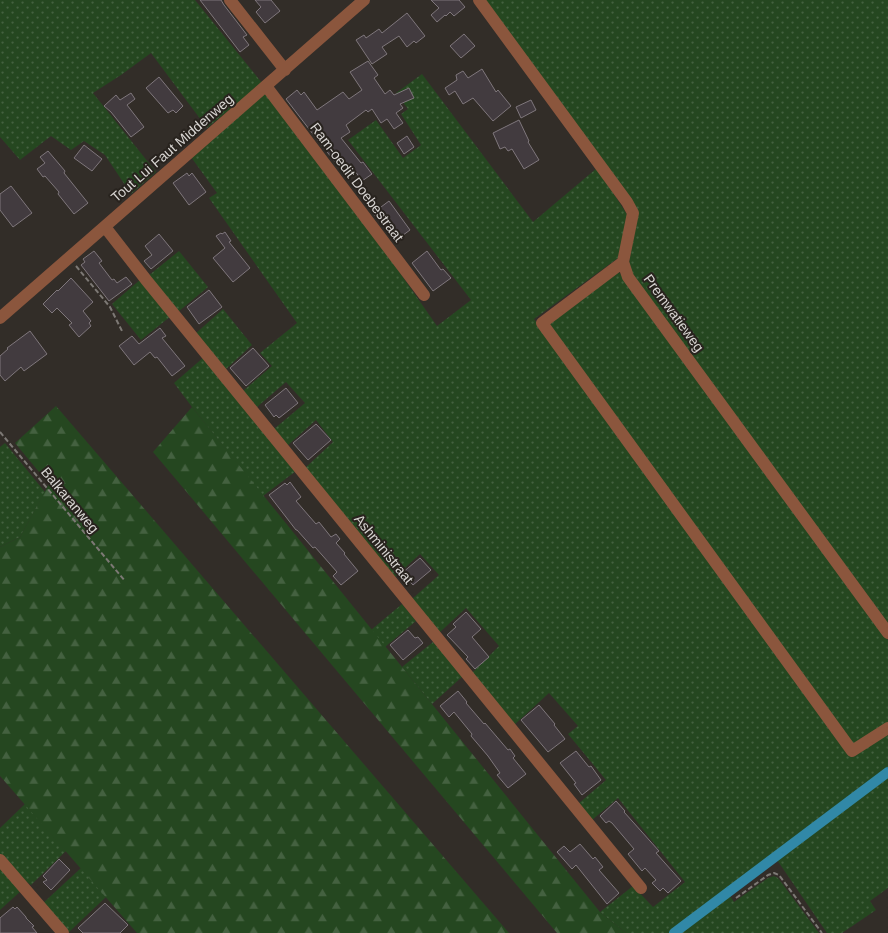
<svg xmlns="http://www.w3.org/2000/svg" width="888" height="933" font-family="Arial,sans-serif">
<defs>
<pattern id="grass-dots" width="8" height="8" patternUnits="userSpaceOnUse" patternTransform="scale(1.25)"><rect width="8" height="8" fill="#254720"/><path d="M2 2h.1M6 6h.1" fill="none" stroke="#446140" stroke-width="1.8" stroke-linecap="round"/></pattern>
<pattern id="forest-firs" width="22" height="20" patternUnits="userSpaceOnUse" patternTransform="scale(1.25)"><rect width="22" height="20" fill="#254720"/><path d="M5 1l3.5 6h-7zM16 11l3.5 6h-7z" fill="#446140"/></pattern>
</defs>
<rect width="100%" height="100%" fill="#322d28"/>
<path fill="url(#grass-dots)" d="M0 0H195L262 83 207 128 151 53 121 75 93 93 156 172 131 194 105 155 84 141 71 150 51 136 20 160 0 137Z
M483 0H888V623L631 275 629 265 636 210Z
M422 74 533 222 597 168 628 216 618 258 534 319 850 756 888 733V888L870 901 876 910 842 933H827L775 857 728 893 734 902 768 878 774 876 778 878 819 933H626L600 912 633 886 653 907 685 882 618 798 592 820 578 804 606 780 568 734 578 726 549 693 513 726 472 673 499 646 466 608 439 633 412 599 439 575 420 554 394 578 304 469 333 442 316 420 287 446 274 429 305 403 286 382 257 407 243 391 272 366 260 353 297 323 209 198 217 193 191 157 265 92 365 223 437 326 471 300 348 140 376 120 403 158 421 145 401 114 408 109 396 93Z
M179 251 208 287 178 312 148 276Z
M618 271 888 640V723L853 746 548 323Z
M141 279 171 316 141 340 112 304Z
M223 309 252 345 225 370 195 334Z
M204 357 296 471 263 496 192 407 174 383Z
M5 443 45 492 20 537 0 547V447Z
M402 604 416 621 385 647 371 630Z
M433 642 463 676 432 704 402 667Z
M25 804 66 851 31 885 23 879 0 855V828Z
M0 866 22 890 0 910Z
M81 868 106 897 68 933 42 904Z"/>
<path fill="url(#forest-firs)" d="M56 406 509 933H137L0 776V547L20 537 49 484 15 443Z
M192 407 600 912 626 933H557L153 452Z"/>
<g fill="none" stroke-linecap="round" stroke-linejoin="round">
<path stroke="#3188a7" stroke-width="10" d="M674 933 888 772"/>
</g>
<path fill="#423b3f" stroke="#7f777c" d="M200 0H221L224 5 247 35 243 37 249 45 240 52Z
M255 0H271L280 11 265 23 256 12 261 7Z
M431 0H459L465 7 454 16 450 12 446 16 445 15 437 22 431 15 439 8Z
M407 13 425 36 416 43 414 41 407 47 399 36 382 47 387 54 372 64 356 40 364 35 366 38 379 29 382 33Z
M464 34 475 46 461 58 450 46Z
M368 61 378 75 374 78 385 94 390 90 394 95 409 88 414 98 400 104 403 108 396 113 403 123 394 129 387 119 381 123 372 109 368 112 366 110 346 125 350 132 341 138 361 163 363 162 372 174 362 181 353 168 345 174 319 142 286 99 297 90 301 95 304 92 317 110 343 92 349 99 362 90 350 72Z
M482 69 496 92 498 90 511 106 493 121 473 98 463 104 455 91 449 95 445 88 457 80 456 75 463 71 468 78Z
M159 77 183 106 176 113 173 110 168 113 146 88Z
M131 93 135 99 127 105 144 127 131 137 111 112 104 106 116 95 120 100Z
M531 100 536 110 521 118 516 107Z
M519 120 529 141 528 142 539 160 524 169 512 149 508 151 505 147 500 149 493 133Z
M407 136 414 147 404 154 397 143Z
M84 145 102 159 92 171 74 158Z
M48 151 65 171 64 173 88 203 74 214 58 194 59 192 45 176 43 177 37 169 45 163 40 157Z
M187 173 189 176 192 173 206 192 189 205 173 183Z
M11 186 32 213 13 227 0 210V194Z
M389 201 410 230 395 241 373 213Z
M225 232 231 241 229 242 250 268 233 282 213 258 225 248 216 236 221 233 222 234Z
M159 234 173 251 151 269 144 261 152 255 145 246Z
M94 251 102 261 99 263 112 280 114 279 117 283 126 277 132 284 109 301 81 265 85 262 83 259Z
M427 251 441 270 443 269 451 278 433 291 412 263Z
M71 278 93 302 83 311 91 321 89 323 91 326 79 337 69 325 72 323 57 308 52 313 43 304 57 290 58 291Z
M209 290 222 307 199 324 187 307Z
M160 328 166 336 162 338 185 366 172 376 157 357 155 358 150 352 134 365 119 346 132 336 139 344Z
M30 331 47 354 24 371 21 367 5 381 0 375V356L8 349 7 348Z
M253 348 269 366 246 386 230 368Z
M286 388 298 403 279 418 276 415 274 417 265 405Z
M316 424 331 440 308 460 293 443Z
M290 482 301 497 296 501 316 524 319 522 331 537 336 534 340 539 336 543 345 553 344 554 358 571 341 585 333 576 337 572 315 547 313 548 297 530H296L269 495 285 483 287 485Z
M420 558 431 570 413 585 402 573Z
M466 612 481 629 472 637 489 657 475 669 466 659 468 657 447 635 456 627 453 624Z
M408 630 415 638 418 637 423 643 403 660 390 645Z
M458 691 467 702 466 703 484 724 485 723 508 750 510 749 515 756 513 758 526 774 508 788 497 775 500 773 488 756 471 736 472 734 454 712 449 717 440 706Z
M539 705 555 724 554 725 565 739 548 752 521 720Z
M576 751 589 767 591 766 601 780 582 795 574 784 576 783 560 763Z
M616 801 625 811 624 812 659 851 656 853 681 881 668 893 663 888 660 891 652 883 656 880 645 868 642 871 628 854 634 849 612 823 609 821 606 823 600 816Z
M580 844 593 859 595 857 603 867 599 870 619 893 607 904 576 865 572 869 557 852 564 846 570 852Z
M59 859 70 870 51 890 43 882 47 880 43 876Z
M105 903 128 925 120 933H83L78 928Z
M13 907 15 909 17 907 26 917V918L34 926 32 927 37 933H0V918Z"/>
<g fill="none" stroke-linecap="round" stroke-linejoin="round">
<path stroke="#7d7975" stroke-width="2" stroke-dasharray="5 2.5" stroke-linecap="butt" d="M76 266 110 307 122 331
M0 432 125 581
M736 898 768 875 774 873 779 875 822 933"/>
<path stroke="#8b563d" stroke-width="12" d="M230 0 285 70
M479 0 627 202 633 213 623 262 628 277 888 633
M266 86 424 295
M105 227 147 281 641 888
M623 262 542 323 852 751 888 728
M0 318 364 0
M0 860 63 933"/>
</g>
<g text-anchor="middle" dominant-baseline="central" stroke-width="4" stroke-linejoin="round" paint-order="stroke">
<g font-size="14" fill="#d8d5d2" stroke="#28231e">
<text transform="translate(172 148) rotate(-41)">Tout Lui Faut Middenweg</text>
<text transform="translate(357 182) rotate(53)">Ram-oedit Doebestraat</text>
<text transform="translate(674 313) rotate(54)">Premwatieweg</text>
<text transform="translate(70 500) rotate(50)">Balkaranweg</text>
<text transform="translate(384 549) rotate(51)">Ashministraat</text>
</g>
</g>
</svg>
